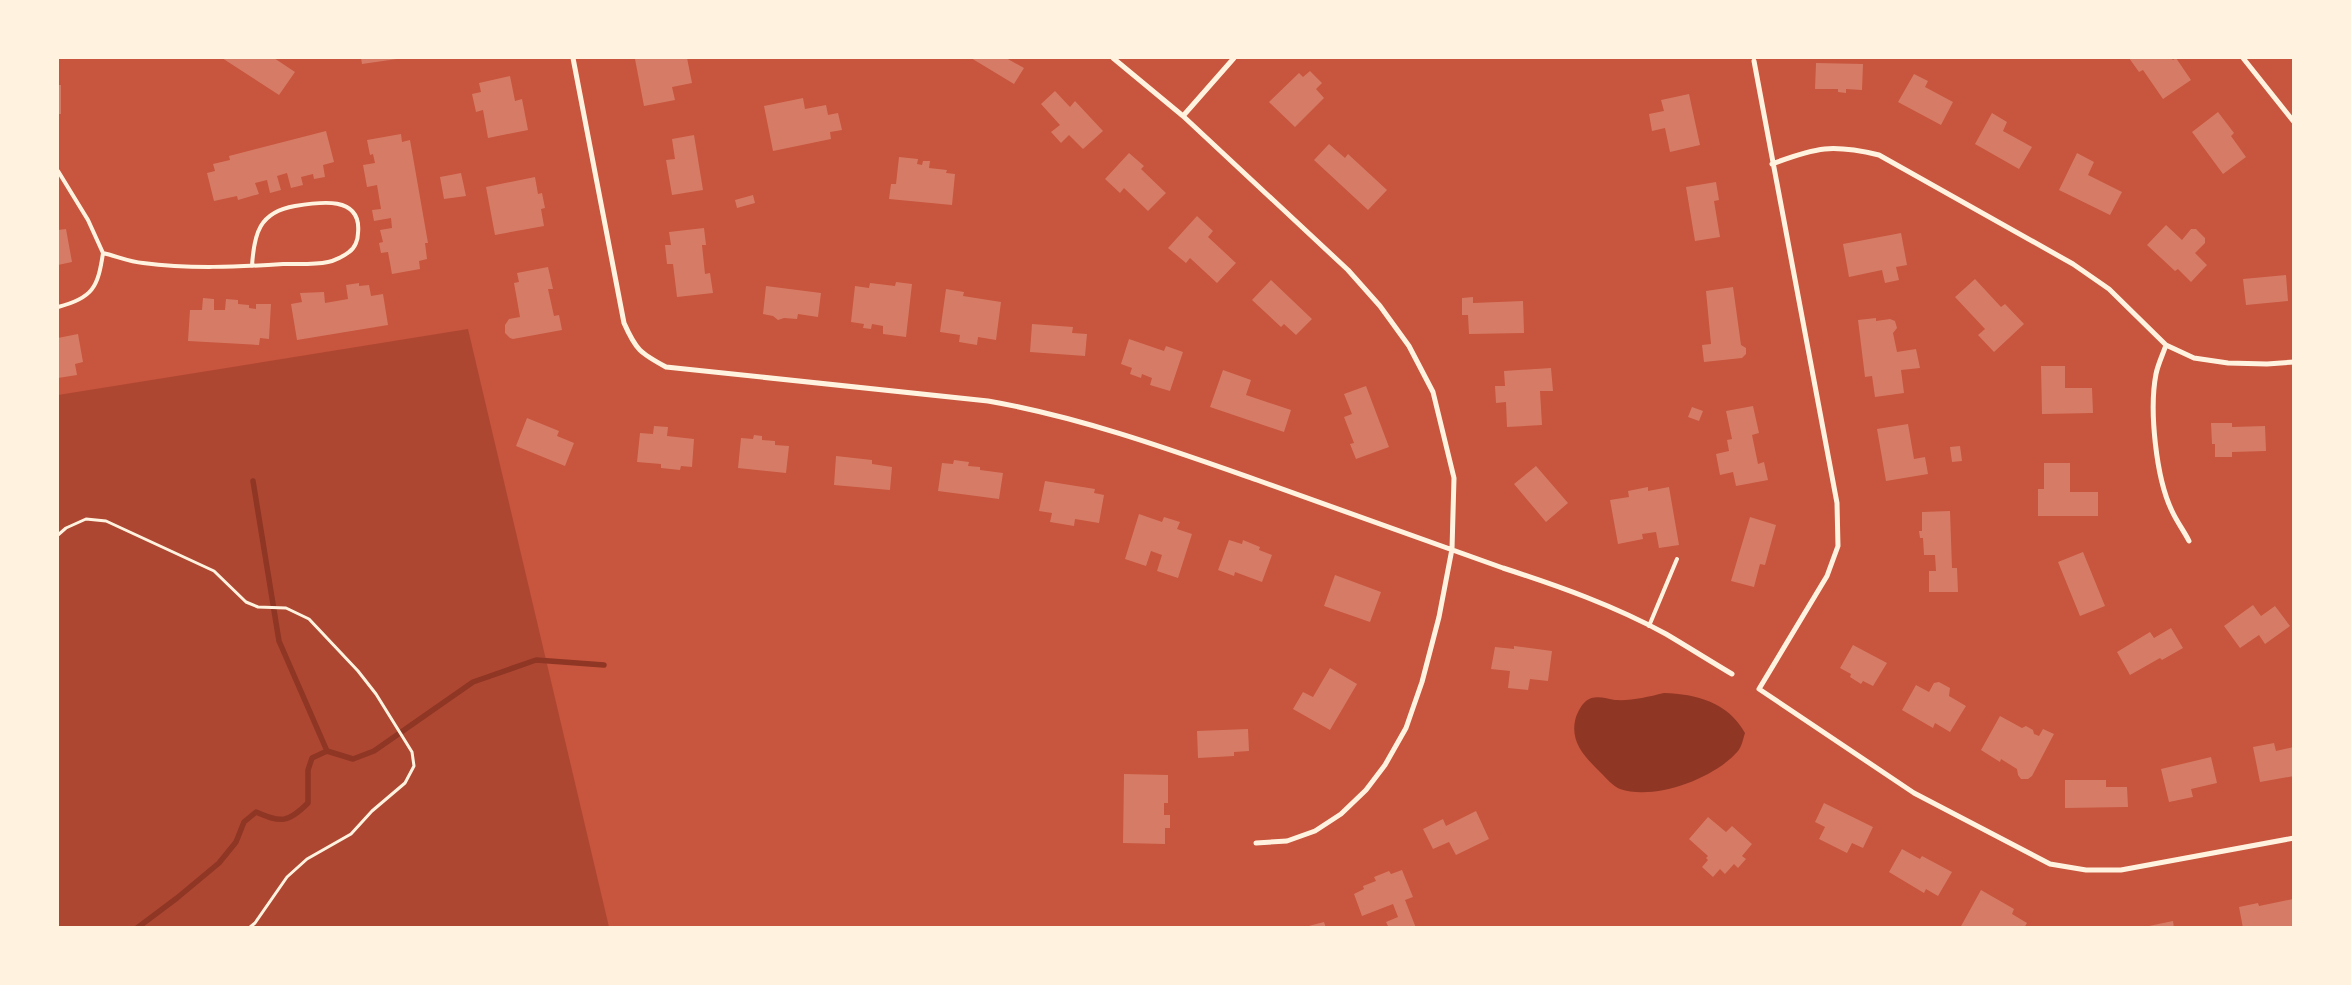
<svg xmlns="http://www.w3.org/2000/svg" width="2351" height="985" font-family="Bitter,serif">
<rect width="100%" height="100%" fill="#c8553d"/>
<path fill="#ae4732" d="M468 329 609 927 58 928V395Z"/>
<path fill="#8f3625" d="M1664 693C1696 694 1728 702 1745 733 1743 739 1742 746 1738 751 1715 778 1655 801 1620 789 1613 786 1606 778 1600 772 1584 756 1569 741 1576 717 1578 712 1581 705 1586 701 1595 694 1606 699 1615 700 1632 701 1647 697 1664 693Z"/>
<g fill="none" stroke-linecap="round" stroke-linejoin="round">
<path stroke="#8f3625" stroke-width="5.5" d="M253 481 279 641 327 751
M137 928 177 898 219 863 236 842 244 822 256 812C281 823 288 823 308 803V770L312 758 327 751 353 759 374 751 473 682 536 660 604 665"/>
</g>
<path fill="#d67c66" d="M222 58H274L295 72 279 95Z
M361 58H397V59L362 64Z
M646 58H687L692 83 672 87 675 100 644 106 635 59Z
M971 58H1006L1024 68 1014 84Z
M2129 58H2171L2173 60 2176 58 2191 80 2163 99 2143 70 2139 72Z
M1816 63 1863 64 1862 90 1846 89V93L1838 92V89H1815Z
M1310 71 1322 83 1316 89 1324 98 1295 127 1269 102 1299 73 1303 77Z
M1914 74 1928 81 1925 87 1953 102 1941 125 1898 102Z
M510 76 515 101 522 99 528 130 488 138 483 110 476 112 472 94 481 92 479 83Z
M58 85H61V114H58Z
M1055 91 1070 107 1075 101 1103 131 1083 149 1069 135 1061 143 1051 132 1060 125 1041 104Z
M1689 94 1700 145 1670 152 1665 128 1652 131 1649 114 1664 111 1661 100Z
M803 98 805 109 826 105 828 115 838 113 842 130 830 132 831 139 773 151 764 106Z
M2218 112 2234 133 2231 136 2246 157 2223 174 2192 132Z
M1992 113 2007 122 2003 131 2032 147 2019 169 1975 144Z
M326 131 334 162 323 165 325 177 314 179 313 174 301 177 303 185 291 188 287 173 277 176 281 190 270 193 267 180 255 183 259 194 238 200 237 196 214 201 207 173 215 171 213 164 230 160 229 156Z
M401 134 402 142 410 140 428 243H425L427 259 419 261 420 269 392 274 388 252 381 253 379 243 383 242 380 230 392 228 391 218 374 221 372 210 381 209 377 185 367 187 363 165 375 163 373 154 370 155 367 140Z
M694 135 703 190 672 195 666 160 675 159 672 139Z
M1329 144 1345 158 1348 154 1387 190 1368 210 1314 160Z
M1129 153 1144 166 1141 169 1166 193 1148 211 1124 188 1120 193 1105 179Z
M2077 153 2094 162 2088 175 2122 192 2110 215 2059 190Z
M899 157 918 159 917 164 922 165 923 161H930L929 168 947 170 946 173 955 174 952 205 889 199 891 184H896Z
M461 173 466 196 444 199 440 177Z
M535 177 538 194 542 193 545 208 541 209 544 226 495 235 486 187Z
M1716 182 1719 200 1714 201 1720 237 1695 241 1686 187Z
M753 195 755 203 737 208 735 200Z
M1197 216 1213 231 1208 237 1236 263 1217 283 1190 258 1186 263 1168 248Z
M2166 225 2182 240 2191 229H2196L2205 238V243L2195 253 2207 265 2191 282 2178 269 2175 271 2147 245Z
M704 228 706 245H702L705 274 710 273 713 293 677 297 673 264H667L665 245H671L669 232Z
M66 229 72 262 58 265V230Z
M1901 233 1907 265 1896 267 1899 280 1885 283 1882 270 1849 277 1843 244Z
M548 267 553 289H548L554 316 559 315 562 330 513 339 510 338 505 333V325L509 319 520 317 514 283 519 282 517 273Z
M2286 275 2288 301 2246 305 2243 279Z
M1975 279 2001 307 2005 304 2024 324 1994 352 1978 335 1985 329 1955 297Z
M1271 280 1312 319 1296 335 1284 324 1281 327 1252 300Z
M896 282 912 284 906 337 883 334V326L872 324 871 329 863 328 864 324 851 322 855 286 869 288 870 283 895 286Z
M359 283V286L369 285 371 296 383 294 388 325 297 340 291 304 302 302 300 293 324 292 325 303 348 299 346 285Z
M766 286 821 293 818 317 798 314 797 319 784 318 778 320 773 316 763 314Z
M1733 287 1741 345 1746 348V354L1742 358 1704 362 1702 345 1711 344 1706 291Z
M946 289 964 292 963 296 1001 302 996 340 978 337 977 345 959 342 960 335 940 332Z
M1473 297V303L1523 301 1524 333 1469 334 1468 315H1462V298Z
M203 298 214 299V310H225L226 299 238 300V304L249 305V308L256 309V304H271L269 339 260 338 259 345 188 341 190 310H202Z
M1876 318V321L1890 319 1895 321 1897 328 1893 333 1897 352 1916 349 1920 368 1901 370 1904 393 1875 397 1872 376 1865 377 1858 320Z
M1032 324 1073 327 1072 333 1087 334 1085 356 1030 352Z
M78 334 83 362 75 364 77 375 58 378V338Z
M1129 339 1164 351 1166 346 1183 352 1170 391 1150 385 1152 378 1142 374 1141 378 1130 374 1132 368 1121 364Z
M2041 366H2065V388H2092L2093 413 2042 414Z
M1551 368 1553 391H1540L1542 425 1507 427 1506 402 1496 403 1495 386H1505L1504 371Z
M1223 370 1251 380 1246 395 1291 410 1284 432 1210 407Z
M1366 386 1389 447 1356 459 1350 444 1354 443 1344 417 1352 414 1344 394Z
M1753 406 1759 433 1752 435 1758 464 1764 462 1768 480 1736 486 1733 472 1720 475 1716 454 1729 451 1727 440 1732 439 1726 411Z
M1692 407 1703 411 1699 421 1688 417Z
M527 418 559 431 557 436 574 443 565 466 516 446Z
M2211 423H2232V427L2265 426 2266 451 2232 452V457H2215V444H2212Z
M1908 424 1914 459 1925 457 1928 474 1886 481 1877 429Z
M654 426 668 427 667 436 694 439 692 467 681 466 680 470 661 468V464L637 462 640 433 653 434Z
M754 435 762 436V440L775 441V445L789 446 786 473 738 468 741 438 753 439Z
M1960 446 1962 461 1952 462 1950 447Z
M836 456 872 460V464L892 467 890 490 834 485Z
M954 460 969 462 968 466 980 467V470L1003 473 999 499 938 491 942 463 953 464Z
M2044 463H2070V492H2098V516H2038V489H2044Z
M1536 466 1568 503 1546 522 1514 484Z
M1045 481 1095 489 1094 493 1104 495 1099 523 1075 519 1074 526 1050 522 1052 513 1039 511Z
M1648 487V491L1669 487 1679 545 1659 548 1656 532 1642 534 1643 539 1618 544 1610 500 1629 497 1628 491Z
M1950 511 1952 568H1957L1958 592H1929V571H1936L1935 555H1924L1923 538H1920L1919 531H1922V512Z
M1139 514 1162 522 1164 517 1180 522 1177 529 1192 534 1178 578 1157 571 1162 555 1151 551 1146 566 1125 559Z
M1750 517 1776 525 1765 565 1760 564 1754 587 1731 581Z
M1229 540 1242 544 1243 540 1260 547 1259 550 1272 555 1262 582 1235 572 1234 576 1218 570Z
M2083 552 2105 606 2080 616 2058 562Z
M1335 575 1381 592 1370 622 1324 606Z
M2253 605 2261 616 2275 606 2290 626 2265 644 2259 635 2240 648 2224 626Z
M2171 628 2183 648 2162 660 2160 658 2130 675 2117 652 2150 632 2154 638Z
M1853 645 1887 663 1873 686 1863 681 1861 684 1850 677 1851 674 1840 668Z
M1514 646 1552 651 1548 681 1530 679 1528 690 1508 688 1510 671 1491 669 1495 647 1514 649Z
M1330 668 1357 684 1330 730 1293 709 1303 692 1313 697Z
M1939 682 1950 688 1949 696 1966 706 1950 732 1935 723 1933 728 1902 710 1916 685 1929 692 1934 683Z
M2000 716 2022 728 2026 726 2033 730 2034 734 2039 736 2043 729 2054 734 2032 776 2028 779H2021L2018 775 2017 769 2001 759 2000 762 1981 750Z
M1248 729 1249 751 1234 752V756L1198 758 1197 731Z
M2274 743 2276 751 2294 747V776L2260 782 2253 747Z
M2211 757 2217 783 2191 789 2193 797 2169 802 2161 769Z
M1124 774 1168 775V803H1164V815H1170V828H1165V844L1123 843Z
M2065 780H2106V787H2127L2128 807 2065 808Z
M1824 803 1873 827 1863 848 1852 843 1847 853 1819 839 1825 827 1815 822Z
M1476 811 1489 839 1456 855 1449 842 1433 849 1423 829 1443 819 1446 826Z
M1708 817 1726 832 1732 826 1752 844 1742 856 1746 859 1738 868 1734 864 1725 874 1720 869 1713 877 1702 867 1708 860 1706 858 1708 856 1689 839Z
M1902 849 1920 859 1922 856 1952 872 1938 896 1926 889 1924 893 1889 872Z
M1402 870 1413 897 1405 900 1416 928H1389L1386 922 1398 917 1393 904 1362 916 1354 894 1364 889 1363 886 1376 881 1374 877 1389 871 1391 874Z
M1981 890 2014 909 2012 914 2027 923 2024 928H1960Z
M2293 899 2294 928H2243L2239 907 2258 903 2259 906Z
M2173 921 2174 928H2149V926Z
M1324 922 1326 928H1305V927Z"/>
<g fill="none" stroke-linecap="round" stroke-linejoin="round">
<path stroke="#fff3e0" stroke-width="3" d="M58 535 66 528 86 519 106 521 214 571 246 602 258 607 286 608 309 619 358 671 376 694 412 752 414 766 405 783 372 811 351 834 307 859 287 877 255 923 249 928"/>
<path stroke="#fff3e0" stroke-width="4" d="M58 171 88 220 103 253C116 256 130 262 143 263 189 269 237 267 283 264 298 264 314 265 328 262 334 261 344 256 349 252 355 248 358 240 358 233 362 195 319 202 295 206 259 212 254 234 252 266
M58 307C93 298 98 287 103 253
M1649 626 1677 559"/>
<path stroke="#fff3e0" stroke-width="5" d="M573 58 624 323C636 350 640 353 666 367L988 401C1080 417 1169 449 1257 480 1339 509 1421 538 1503 568 1559 586 1615 606 1666 634 1688 647 1710 661 1732 674
M1113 58 1183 116 1348 270 1380 306 1409 346 1433 392 1454 478 1452 549 1439 617 1422 682 1406 728 1385 765 1366 790 1341 814 1315 831 1287 841 1256 843
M2243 58 2294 122
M1754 61 1837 503 1838 546 1827 576 1759 689 1914 793 2050 864 2086 870H2121L2294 838
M1183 116 1234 58
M1772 164C1817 147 1832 144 1879 155L2073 264 2109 289 2166 345 2194 358 2228 363 2267 364 2294 362
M2166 345C2163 354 2158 364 2156 374 2149 410 2156 478 2172 511 2177 522 2184 531 2189 541"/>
</g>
<rect width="2351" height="985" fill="none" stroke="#fff3e0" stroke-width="118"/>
</svg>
